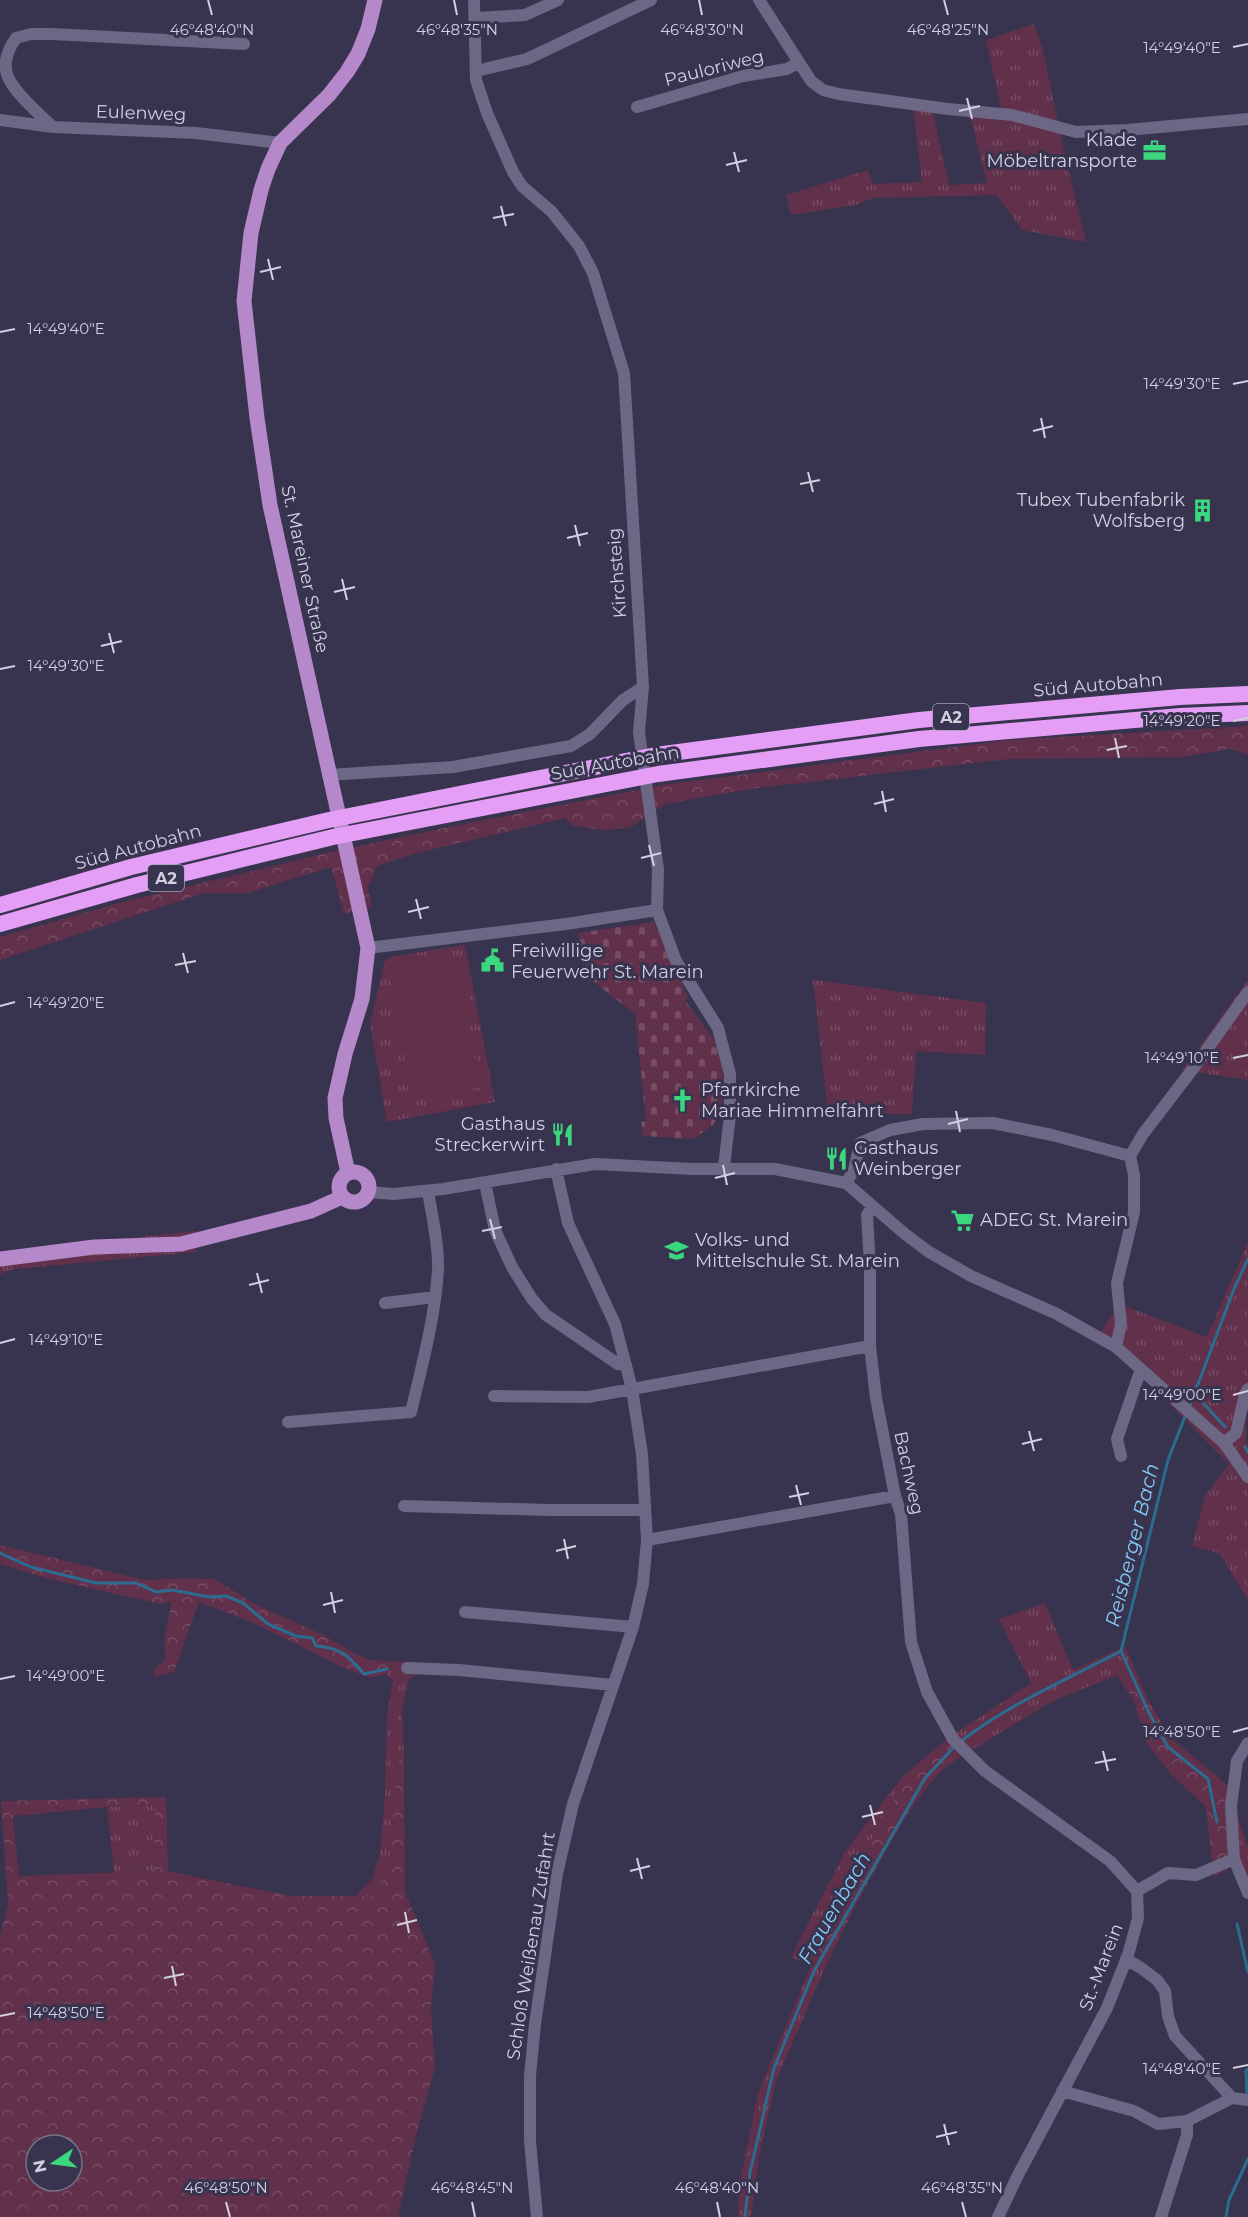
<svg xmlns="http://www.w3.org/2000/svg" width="1248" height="2217" font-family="Montserrat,sans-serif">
<defs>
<pattern id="grass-tufts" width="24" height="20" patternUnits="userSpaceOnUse" patternTransform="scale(1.5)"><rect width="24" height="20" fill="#61304b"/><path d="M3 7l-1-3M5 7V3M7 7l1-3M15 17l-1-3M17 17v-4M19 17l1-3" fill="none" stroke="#774d65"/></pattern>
<pattern id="forest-crowns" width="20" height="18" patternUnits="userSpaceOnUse" patternTransform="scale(1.5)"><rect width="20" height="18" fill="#61304b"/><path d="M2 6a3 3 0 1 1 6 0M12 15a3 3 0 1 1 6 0" fill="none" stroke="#774d65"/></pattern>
<pattern id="cemetery-stones" width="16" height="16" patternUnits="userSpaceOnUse" patternTransform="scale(1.5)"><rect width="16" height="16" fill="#61304b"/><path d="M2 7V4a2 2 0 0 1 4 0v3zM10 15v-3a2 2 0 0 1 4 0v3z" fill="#774d65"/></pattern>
</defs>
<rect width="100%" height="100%" fill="#38334e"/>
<path fill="url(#grass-tufts)" d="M1034 24 1043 50 1063 147 1086 242 1022 230 997 195 873 198 856 205 791 215 786 195 868 170 873 184 922 182 913 106 932 108 949 185 987 183 970 115 1004 121 986 40Z
M465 945 495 1102 387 1122 370 1023 385 961 390 957Z
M813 980 986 1003 985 1055 916 1051 912 1114 828 1113Z
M1248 980V1080L1182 1070Z
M196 1231V1252L15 1269 0 1274V1252Z
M1248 1242V1400L1245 1404 1246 1442 1248 1445V1600L1219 1553 1192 1546 1205 1496 1229 1464 1100 1334 1119 1304 1207 1337Z
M1045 1603 1073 1670 1125 1646 1136 1671 1127 1675 1125 1687 1117 1675 1051 1702 959 1758 957 1750 947 1739 1031 1683 999 1619Z
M388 1661 432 1664 409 1679 402 1708 404 1756 397 1761 390 1857 378 1896H356L372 1879 380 1853 385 1796 387 1716 393 1680 386 1674Z
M903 1776 897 1798 874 1824 871 1844 846 1885 842 1898 824 1933 815 1959 826 1966 777 2078 759 2156 751 2217H738L739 2188 758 2093 811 1966 791 1957 844 1853Z
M155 1805 154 1871 114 1872 107 1807Z"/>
<path fill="url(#forest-crowns)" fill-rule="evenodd" d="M1248 726V754L1229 749 1182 757 1008 759 757 788 665 804 631 827 607 830 581 827 572 825 565 818 413 854 377 866 368 888 372 907 344 914 331 867 248 893H204L0 960V937L119 903 326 853 453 826 669 784 1008 740Z
M0 1545 145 1580 185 1578 215 1579 253 1603 323 1635 356 1654 371 1660 388 1661 386 1674 370 1678 340 1666 256 1624 199 1602 174 1672 153 1677 155 1668 165 1661 164 1639 172 1601 162 1604 111 1593 46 1578 0 1564Z
M1136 1671 1148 1700 1170 1737 1227 1785 1248 1847V1883L1231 1867 1214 1877 1206 1807 1172 1775 1147 1744 1133 1699 1125 1687 1127 1675Z
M947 1739 957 1750 959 1758C928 1776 906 1817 888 1847 866 1886 845 1925 826 1966L815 1959 824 1933 842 1898 846 1885 871 1844 874 1824 897 1798 903 1776Z
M404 1756 405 1892 435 1964 431 2008 435 2067 416 2136 398 2217H0V1936L8 1905 1 1801 166 1797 168 1871 291 1896H378L390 1857 397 1761ZM155 1805 153 1871 19 1876 13 1816 107 1807ZM36 2145H72V2181H36Z"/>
<path fill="url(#cemetery-stones)" d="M654 922 688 998 685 1000 720 1048 725 1093 714 1124 693 1139 643 1136 641 1122 646 1121 635 1014 589 978 578 933Z"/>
<path fill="#61304b" d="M457 955 481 1087 412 1100 388 968Z"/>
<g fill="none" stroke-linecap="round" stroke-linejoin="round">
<path stroke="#2a6d91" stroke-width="3" d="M1195 1394 1225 1427
M1189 1408 1234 1289 1248 1259
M1186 1414 1168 1460 1121 1651 1148 1711 1168 1747 1208 1779 1217 1822
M1245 1447 1248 1452
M0 1553 31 1567 96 1583H136L156 1592 172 1590 210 1597 226 1596 243 1603 268 1624 296 1636 312 1638 316 1646C341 1648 348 1655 364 1674L387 1669
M960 1742C1009 1704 1066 1680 1121 1651
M1237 1924 1248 1972
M1247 2097 1246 2071 1248 2069
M745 2217 750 2172 774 2068 814 1971 925 1778 955 1746
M1226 2217 1229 2200 1248 2159"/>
<path stroke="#6c6785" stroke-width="12" d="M474 0 476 80 487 113 513 172 522 186 552 212 579 246 593 273 624 373 643 687 639 732 658 869 657 910 676 961 718 1028 730 1074V1116L724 1167
M759 0 811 81 823 90 838 94 948 109 1012 115 1076 132 1127 130 1248 119
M476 18 525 15 558 0
M476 71 527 59 651 0
M637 107 743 76 787 69 798 63
M0 120 53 127 196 133 280 143
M53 127C41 116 11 90 7 74 3 61 9 48 16 38L31 34H52L244 44
M328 775 453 767 571 746 590 734 623 700 643 687
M368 948 566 924 657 910
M485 1183 495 1230 512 1267 532 1299 546 1315 618 1364 626 1365
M846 1183 854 1170 860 1143 890 1130 923 1124 993 1123 1052 1135 1130 1156
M368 1192 394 1194 443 1189 595 1164 692 1169H775L846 1183 905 1234 929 1252 971 1276 1055 1313 1116 1347 1224 1443 1248 1477
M872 1207 867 1215 870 1266V1346L876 1398 895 1496 901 1514 911 1642 927 1692 953 1739 985 1771 1110 1861 1137 1891 1138 1918 1128 1955 1107 2008 1017 2177 998 2217
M385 1303 435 1297
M1116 1347 1121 1324 1117 1283 1134 1212V1175L1130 1156 1143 1134 1195 1066 1248 992
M494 1396 588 1397 870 1346
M288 1422 411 1412C422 1365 435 1318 438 1270 439 1244 432 1217 428 1191
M1224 1443 1236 1433 1245 1394 1248 1389
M1121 1456 1117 1439 1141 1369
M404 1506 549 1510H645
M647 1540 895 1496
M465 1612 633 1627
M407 1668 459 1670 613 1685
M1248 1743 1237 1761 1231 1806 1234 1859 1248 1893
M1137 1891 1168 1873 1196 1875 1234 1859
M1126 1959 1141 1968 1157 1980 1165 1991 1168 2016 1175 2036 1232 2098 1248 2100
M1062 2091 1134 2111 1158 2124 1187 2121
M537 2217 530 2141V2076L535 2024 557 1874 573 1804 633 1627 643 1584 647 1540 642 1454 632 1389 615 1324 568 1223 556 1169
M1161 2217 1187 2135V2121L1232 2098"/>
<path stroke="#b488c9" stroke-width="15" d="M339 1187a15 15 0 1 1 30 0a15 15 0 1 1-30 0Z
M348 1173 336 1118 335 1098 345 1054 362 999 368 948 270 505 257 418 244 301 251 233 261 190 268 169 280 143 329 95 347 72 358 54 368 29 375 0
M0 1259 94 1247 181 1244 311 1211 342 1197"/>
<path stroke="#e49ef6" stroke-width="16" d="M0 905 131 867 329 820 656 755 919 720 1180 697 1248 694
M0 924 137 885 333 837 658 774 919 739 1180 716 1248 713"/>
</g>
<path fill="none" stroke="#d1cfe0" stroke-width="2" d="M208 0 212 15M454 0 457 15M699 0 702 15M944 0 948 15M1233 47 1248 44M967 98 972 119M959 111 980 106M734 152 739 172M726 165 747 160M501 206 506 226M493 218 514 214M268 259 273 280M260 272 281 267M0 332 15 329M1233 384 1248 381M1041 418 1045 438M1033 431 1053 426M808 472 813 492M800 484 820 480M575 525 580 546M567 538 588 533M342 579 347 600M334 592 355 587M109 633 114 653M101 646 122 641M0 669 15 666M1233 721 1248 718M1115 738 1119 758M1107 750 1127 746M882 791 886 812M874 804 894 799M649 845 654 866M641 858 661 853M416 899 421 919M408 912 429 907M183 953 188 973M175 965 196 961M0 1006 15 1002M1233 1058 1248 1055M956 1111 960 1132M948 1124 968 1119M723 1165 727 1185M715 1178 735 1173M490 1219 495 1239M482 1231 502 1227M257 1273 262 1293M249 1285 269 1280M0 1343 15 1339M1233 1395 1248 1391M1029 1431 1034 1451M1022 1444 1042 1439M796 1485 801 1505M789 1497 809 1493M564 1539 568 1559M556 1551 576 1546M331 1592 335 1613M323 1605 343 1600M0 1679 15 1676M1233 1732 1248 1728M1103 1751 1108 1771M1095 1763 1116 1759M870 1805 875 1825M862 1817 883 1812M637 1858 642 1879M630 1871 650 1866M405 1912 409 1933M397 1925 417 1920M172 1966 176 1986M164 1978 184 1974M0 2016 15 2013M1233 2068 1248 2065M944 2124 949 2145M936 2137 957 2132M226 2202 230 2217M472 2202 475 2217M717 2202 720 2217M962 2202 966 2217"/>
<defs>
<symbol id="office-bare" viewBox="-9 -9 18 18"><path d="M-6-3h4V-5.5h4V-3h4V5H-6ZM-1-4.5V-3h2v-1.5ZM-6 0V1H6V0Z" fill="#3bd77e" stroke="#38334e" stroke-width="2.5" paint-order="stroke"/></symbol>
<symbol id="building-bare" viewBox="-9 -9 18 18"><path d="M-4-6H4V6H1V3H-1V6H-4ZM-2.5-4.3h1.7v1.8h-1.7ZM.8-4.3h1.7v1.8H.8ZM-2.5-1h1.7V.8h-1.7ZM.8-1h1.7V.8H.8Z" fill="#3bd77e" stroke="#38334e" stroke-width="2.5" paint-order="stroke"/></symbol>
<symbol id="civic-bare" viewBox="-9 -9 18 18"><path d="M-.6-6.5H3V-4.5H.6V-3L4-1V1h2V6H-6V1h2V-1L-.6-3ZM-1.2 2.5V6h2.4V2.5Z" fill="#3bd77e" stroke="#38334e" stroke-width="2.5" paint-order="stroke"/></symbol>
<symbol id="church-bare" viewBox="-9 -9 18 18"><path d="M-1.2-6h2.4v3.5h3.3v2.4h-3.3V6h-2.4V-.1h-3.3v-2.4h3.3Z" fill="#3bd77e" stroke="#38334e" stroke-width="2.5" paint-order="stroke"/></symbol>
<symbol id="restaurant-bare" viewBox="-9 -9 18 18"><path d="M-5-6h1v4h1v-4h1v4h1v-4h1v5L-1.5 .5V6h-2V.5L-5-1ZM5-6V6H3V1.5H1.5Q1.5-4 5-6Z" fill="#3bd77e" stroke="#38334e" stroke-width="2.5" paint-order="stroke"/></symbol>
<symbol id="supermarket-bare" viewBox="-9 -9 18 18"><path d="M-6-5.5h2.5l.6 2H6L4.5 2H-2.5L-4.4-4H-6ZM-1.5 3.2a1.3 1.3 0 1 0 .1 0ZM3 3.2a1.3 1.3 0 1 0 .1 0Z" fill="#3bd77e" stroke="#38334e" stroke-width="2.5" paint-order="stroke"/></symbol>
<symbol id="school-bare" viewBox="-9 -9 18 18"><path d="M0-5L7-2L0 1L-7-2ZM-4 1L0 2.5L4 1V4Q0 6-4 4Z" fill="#3bd77e" stroke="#38334e" stroke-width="2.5" paint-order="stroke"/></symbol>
</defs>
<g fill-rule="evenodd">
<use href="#office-bare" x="1138" y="134" width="33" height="33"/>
<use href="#building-bare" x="1186" y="494" width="33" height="33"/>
<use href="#civic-bare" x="476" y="944" width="33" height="33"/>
<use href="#church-bare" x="666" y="1084" width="33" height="33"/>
<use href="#restaurant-bare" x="546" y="1118" width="33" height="33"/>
<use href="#restaurant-bare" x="820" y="1142" width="33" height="33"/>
<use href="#supermarket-bare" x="946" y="1204" width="33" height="33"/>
<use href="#school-bare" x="660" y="1234" width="33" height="33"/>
</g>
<g text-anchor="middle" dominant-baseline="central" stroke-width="6" stroke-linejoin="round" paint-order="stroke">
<g fill="#38334e" stroke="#a3a0b4" stroke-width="1.5">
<rect x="933" y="704" width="36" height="26" rx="4.5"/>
<rect x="148" y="865" width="36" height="26" rx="4.5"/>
</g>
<g font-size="16" font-weight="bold" fill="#d1cfe0">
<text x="951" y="717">A2</text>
<text x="166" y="878">A2</text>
</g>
<g font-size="18" fill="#d1cfe0" stroke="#38334e">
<text transform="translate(714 68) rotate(-14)">Pauloriweg</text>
<text transform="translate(141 113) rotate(2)">Eulenweg</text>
<text transform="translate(305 569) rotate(78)">St. Mareiner Straße</text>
<text transform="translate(617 573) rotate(-94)">Kirchsteig</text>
<text transform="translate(1098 685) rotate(-5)">Süd Autobahn</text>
<text transform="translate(615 763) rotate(-10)">Süd Autobahn</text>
<text transform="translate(138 847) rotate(-15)">Süd Autobahn</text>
<text transform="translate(909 1473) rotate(78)">Bachweg</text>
<text transform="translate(531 1946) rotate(-81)">Schloß Weißenau Zufahrt</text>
<text transform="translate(1101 1967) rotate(-69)">St.-Marein</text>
</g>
<g font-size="18" fill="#d1cfe0" stroke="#38334e" text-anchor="start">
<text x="1137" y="140" text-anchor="end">Klade<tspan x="1137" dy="21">Möbeltransporte</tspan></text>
<text x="1185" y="500" text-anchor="end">Tubex Tubenfabrik<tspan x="1185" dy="21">Wolfsberg</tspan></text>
<text x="511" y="951">Freiwillige<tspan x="511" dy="21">Feuerwehr St. Marein</tspan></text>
<text x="701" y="1090">Pfarrkirche<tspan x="701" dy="21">Mariae Himmelfahrt</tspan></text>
<text x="545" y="1124" text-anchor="end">Gasthaus<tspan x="545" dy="21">Streckerwirt</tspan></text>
<text x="854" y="1148">Gasthaus<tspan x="854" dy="21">Weinberger</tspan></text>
<text x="980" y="1220">ADEG St. Marein</text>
<text x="695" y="1240">Volks- und<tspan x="695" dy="21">Mittelschule St. Marein</tspan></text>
</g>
<g font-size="20" font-style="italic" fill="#84cbf7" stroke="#38334e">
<text transform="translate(1132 1545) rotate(-76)">Reisberger Bach</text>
<text transform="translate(834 1908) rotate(-60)">Frauenbach</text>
</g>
</g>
<g font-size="15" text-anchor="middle" fill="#d1cfe0" stroke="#38334e" stroke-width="6" stroke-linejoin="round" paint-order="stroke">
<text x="212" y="35">46°48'40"N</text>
<text x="457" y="35">46°48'35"N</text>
<text x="702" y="35">46°48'30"N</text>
<text x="948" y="35">46°48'25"N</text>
<text x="1182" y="53">14°49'40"E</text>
<text x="66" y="334">14°49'40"E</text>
<text x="1182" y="389">14°49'30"E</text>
<text x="66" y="671">14°49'30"E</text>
<text x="1182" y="726">14°49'20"E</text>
<text x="66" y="1008">14°49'20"E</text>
<text x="1182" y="1063">14°49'10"E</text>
<text x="66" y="1345">14°49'10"E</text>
<text x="1182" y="1400">14°49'00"E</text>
<text x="66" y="1681">14°49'00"E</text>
<text x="1182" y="1737">14°48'50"E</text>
<text x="66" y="2018">14°48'50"E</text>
<text x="1182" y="2074">14°48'40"E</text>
<text x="226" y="2193">46°48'50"N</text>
<text x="472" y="2193">46°48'45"N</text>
<text x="717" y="2193">46°48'40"N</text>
<text x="962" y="2193">46°48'35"N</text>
</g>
<g transform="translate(54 2163) rotate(257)"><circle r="28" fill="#38334e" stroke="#757188" stroke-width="1.5"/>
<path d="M0-4.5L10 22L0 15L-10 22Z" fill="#3bd77e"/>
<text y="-9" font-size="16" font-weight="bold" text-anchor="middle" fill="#d1cfe0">N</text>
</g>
</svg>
